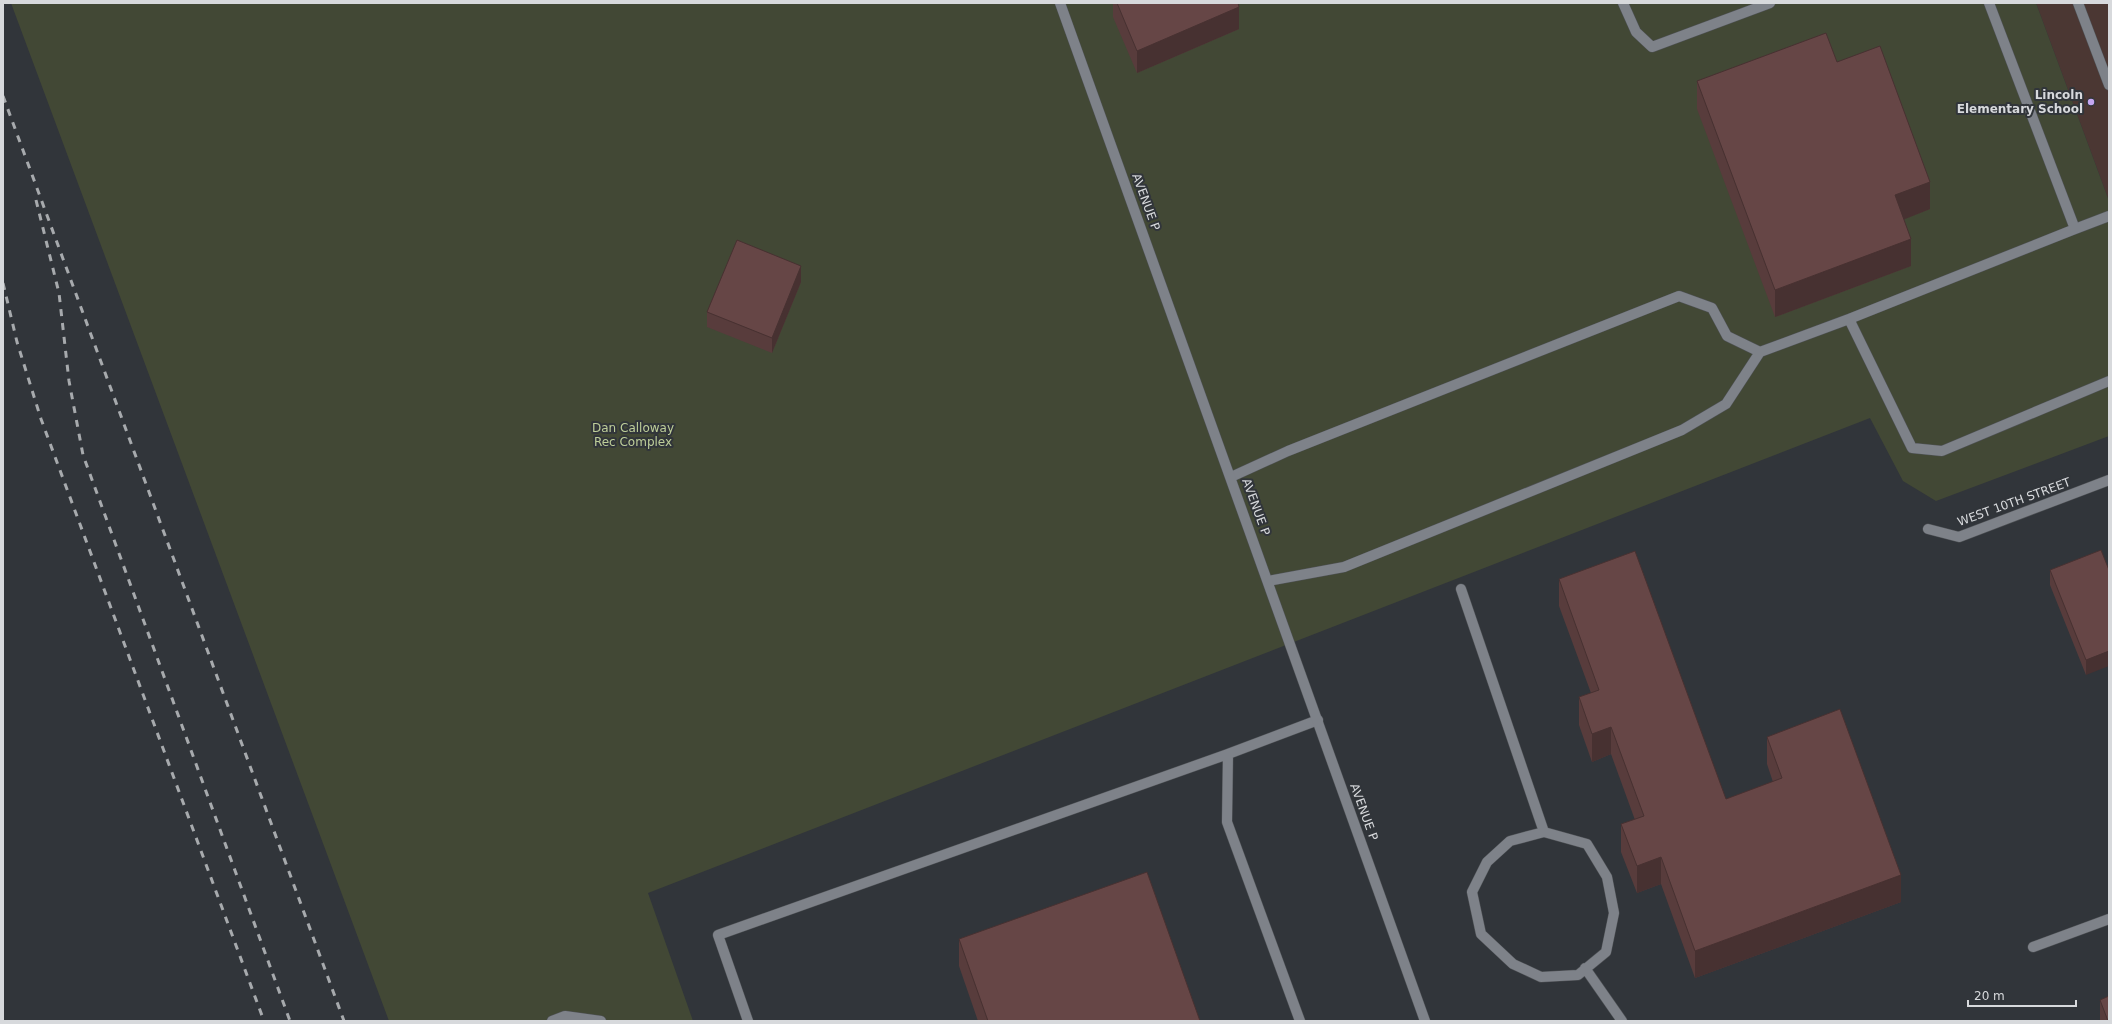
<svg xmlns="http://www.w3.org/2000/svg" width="2112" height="1024" font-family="'DejaVu Sans',sans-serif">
<rect width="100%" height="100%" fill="#31353a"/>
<path fill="#4b3733" d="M2036 3H2109V201Z"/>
<path fill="#424835" d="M11 3H2036L2109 201V436L1936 501 1903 481 1870 418 648 893 693 1021H389Z"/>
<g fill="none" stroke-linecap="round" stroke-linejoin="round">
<defs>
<path id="lane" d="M1623 3 1636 32 1652 47 1770 3
M2078 3 2109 85
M2075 229 2109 216
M1849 319 1912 448 1942 451 2109 381
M1231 477 1288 451 1679 296 1712 308 1727 336 1760 352 1849 319 2075 229 1989 3
M1268 581 1344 567 1682 430 1726 404 1760 352
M1461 589 1544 832 1587 844 1607 877 1614 913 1606 952 1578 975 1541 977 1513 964 1481 934 1472 892 1487 862 1510 841 1544 832
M1585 968 1622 1021
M552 1021 565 1016 601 1021
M748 1021 718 935 1228 754
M1300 1021 1227 822 1228 754 1318 720"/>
<path id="street" d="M1060 3 1425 1021
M1928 529 1959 537 2109 480
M2033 947 2109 919"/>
</defs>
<use href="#lane" stroke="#4e5155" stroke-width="11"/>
<use href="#street" stroke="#4e5155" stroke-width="11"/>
<use href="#lane" stroke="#7e8289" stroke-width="10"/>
<use href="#street" stroke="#7e8289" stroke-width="10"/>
<path stroke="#a7aaad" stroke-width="3" stroke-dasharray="7 7" stroke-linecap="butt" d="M3 96 344 1021
M36 200 59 293 69 381 83 455 290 1021
M3 283 17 342 41 419 264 1021"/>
</g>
<path fill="#583c3c" d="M1113 3H1238L1239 29 1137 73 1113 17Z
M1837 62 1930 209 1904 219 1911 266 1775 317 1697 109V81Z
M801 282 772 353 707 327V312Z
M2050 570H2109L2086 675 2050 585Z
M1559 579 1726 799 1773 782 1767 764V737L1901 902 1695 978 1661 884 1637 893 1621 852V824L1635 820 1611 754 1592 762 1579 725V697L1591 693 1559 606Z
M959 939 1200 1021H978L959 966Z
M2100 1000 2109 1021H2100Z"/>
<path fill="#473131" d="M1239 7V29L1137 73V51Z
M1930 182V209L1895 223V195Z
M1911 239V266L1775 317V290Z
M801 266V282L772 353V338Z
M2109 651V666L2086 675V660Z
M1611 727V754L1592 762V734Z
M1661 857V884L1637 893V866Z
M1901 875V902L1695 978V951Z"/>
<path fill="#664646" stroke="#473131" d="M1117 3H1238L1239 7 1137 51Z
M1826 33 1837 62 1880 46 1930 182 1895 195 1911 239 1775 290 1697 81Z
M737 240 801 266 772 338 707 312Z
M2101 550 2109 570V651L2086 660 2050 570Z
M1635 551 1726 799 1782 778 1767 737 1840 709 1901 875 1695 951 1661 857 1637 866 1621 824 1644 816 1611 727 1592 734 1579 697 1599 690 1559 579Z
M1147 872 1200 1021H988L959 939Z
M2109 996V1021H2108L2100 1000Z"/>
<circle fill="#c5a7f1" stroke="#31353a" stroke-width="1.5" cx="2091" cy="102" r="4"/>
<g text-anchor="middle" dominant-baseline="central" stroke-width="4" stroke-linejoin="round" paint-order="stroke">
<g font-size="12" font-weight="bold" fill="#d7d9dc" stroke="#31353a" text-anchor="end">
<text x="2083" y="95">Lincoln<tspan x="2083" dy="14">Elementary School</tspan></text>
</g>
<g font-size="12" fill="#d7d9dc" stroke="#31353a">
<text transform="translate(1146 202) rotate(70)">AVENUE P</text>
<text transform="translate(2014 502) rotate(-20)">WEST 10TH STREET</text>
<text transform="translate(1256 507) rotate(70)">AVENUE P</text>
<text transform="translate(1364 812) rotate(70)">AVENUE P</text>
</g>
<g font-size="12" fill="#bece99" stroke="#31353a">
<text x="633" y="428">Dan Calloway<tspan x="633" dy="14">Rec Complex</tspan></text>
</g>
</g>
<rect width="2112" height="1024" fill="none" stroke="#d7d9dc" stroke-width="8"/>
<path d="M1968 1000v6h108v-6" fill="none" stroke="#d7d9dc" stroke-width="2"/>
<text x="1974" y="1000" font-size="12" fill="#d7d9dc" stroke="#31353a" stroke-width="3" paint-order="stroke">20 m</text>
</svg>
